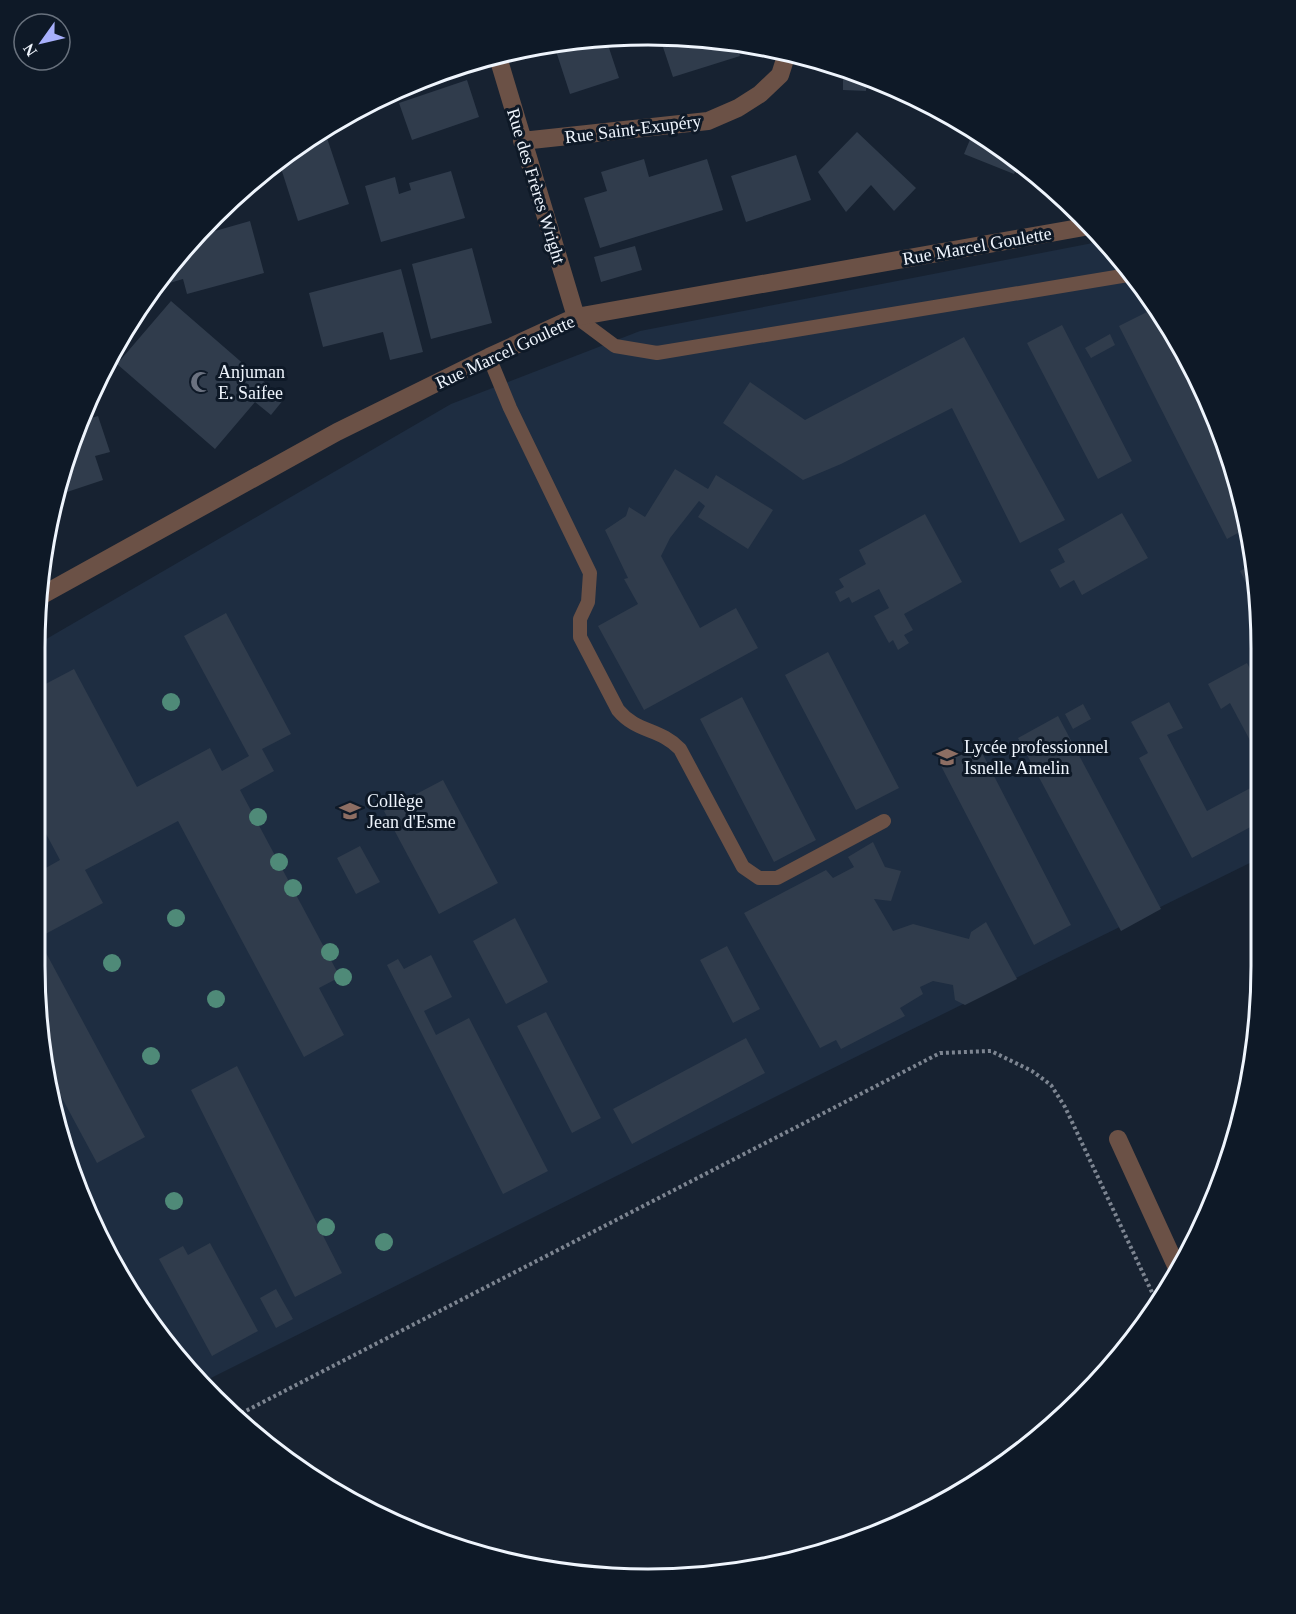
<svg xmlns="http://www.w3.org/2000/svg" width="1296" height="1614" font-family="'Times New Roman',serif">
<rect width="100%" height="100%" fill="#172231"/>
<path fill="#1e2d41" d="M1103 241 1135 274 1198 376 1241 490 1260 608V858L813 1078 201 1383 150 1317 72 1165 55 1124 35 966 36 645 451 404 640 331Z"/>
<path fill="#303c4c" d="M605 36 619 78 570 94 554 45Z
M660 38 728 40 736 42 740 56 673 77Z
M826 63 845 67 867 77 866 91 843 90V75L826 74Z
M467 80 479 117 412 140 399 103Z
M974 130 1019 163 1014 174 964 154Z
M857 132 916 188 894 211 871 185 846 212 818 172Z
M327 138 349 204 298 221 278 159 293 150Z
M796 155 811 200 746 222 731 176Z
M644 159 649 177 707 159 723 210 600 248 584 198 607 191 601 172Z
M451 171 465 218 381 242 365 186 395 177 399 194 411 190 409 183Z
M250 221 264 273 187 294 183 279 156 287 187 243 194 237Z
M635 246 642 270 601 282 594 257Z
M472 248 492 323 431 339 412 264Z
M401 269 423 352 390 360 383 332 323 347 309 293Z
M171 301 284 399 271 415 255 402 215 449 117 364Z
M1155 308 1222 441 1241 490 1247 528 1227 539 1119 326Z
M1062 325 1132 461 1098 479 1027 343Z
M1110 334 1115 345 1091 358 1085 348Z
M964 337 1065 520 1020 543 952 408 841 464 803 480 723 423 750 382 805 420Z
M98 416 110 452 95 456 103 480 64 493 59 479 78 422Z
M675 469 708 489 716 475 773 510 748 549 698 517 705 506 699 501 670 538 661 556 700 628 736 608 758 648 644 710 598 626 638 604 624 579 628 578 605 530 626 516 629 507 645 517Z
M1122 513 1148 558 1082 595 1074 580 1060 588 1050 570 1065 562 1058 549Z
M925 514 962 582 904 614 913 630 904 635 909 643 898 650 893 640 889 643 874 616 889 608 879 589 852 603 849 597 840 602 835 592 844 587 839 579 866 564 859 550Z
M1253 564 1260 608V610L1240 571Z
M226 613 291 734 262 749 274 771 240 790 340 977 319 988 344 1035 304 1057 178 821 85 870 103 903 38 938 145 1137 97 1163 48 1072 34 966 35 874 60 860 35 813 36 689 74 669 137 787 210 748 222 771 249 756 184 636Z
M828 652 899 788 856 810 785 675Z
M1247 663 1260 688V759L1230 703 1221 709 1208 684Z
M742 697 816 840 774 862 700 719Z
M1169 702 1183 728 1167 735 1207 811 1260 783V822L1192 858 1139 758 1148 753 1131 722Z
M1083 704 1091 719 1073 729 1065 714Z
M1058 716 1161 909 1121 931 1018 738Z
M978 745 1071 925 1034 945 940 764Z
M443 780 498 883 439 914 384 811Z
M873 842 885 867 901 871 891 901 874 899 893 931 913 924 969 939 971 932 986 922 1017 979 965 1005 955 1000 953 985 933 981 920 987 923 994 900 1008 905 1016 841 1049 836 1040 820 1048 744 913 826 870 833 878 854 867 848 857Z
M360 846 380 882 356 894 337 858Z
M515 918 548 982 506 1004 473 941Z
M727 946 760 1009 733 1023 700 960Z
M431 955 452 997 424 1011 436 1035 469 1018 548 1171 503 1194 387 965 398 959 404 969Z
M546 1012 601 1118 572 1133 517 1026Z
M746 1038 765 1073 632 1144 613 1109Z
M237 1066 342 1273 295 1297 191 1090Z
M210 1243 258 1331 212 1356 159 1259 183 1246 188 1255Z
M276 1289 293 1319 276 1328 260 1298Z"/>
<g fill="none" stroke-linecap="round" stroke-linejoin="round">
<path stroke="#7d8591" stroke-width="4" stroke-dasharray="3 3" stroke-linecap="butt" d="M236 1416 940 1053 991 1051 1032 1071 1051 1085 1065 1107 1157 1303"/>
<path stroke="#6b5146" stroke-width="14" d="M576 317 615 346 657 353 1134 274
M489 357 510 408 590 573 588 602 580 619V637L618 710C637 733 660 728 680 749L743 867 759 878H777L884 821"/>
<path stroke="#6b5146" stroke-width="18" d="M497 54 576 317
M522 141 708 121 738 108 760 94 780 75 787 53
M37 598 337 432 489 357 576 317 1090 226
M1118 1139 1178 1270"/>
</g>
<g fill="#4f8a78">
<circle cx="171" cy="702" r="9"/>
<circle cx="258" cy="817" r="9"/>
<circle cx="279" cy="862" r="9"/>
<circle cx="293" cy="888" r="9"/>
<circle cx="176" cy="918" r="9"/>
<circle cx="330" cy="952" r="9"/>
<circle cx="112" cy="963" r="9"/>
<circle cx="343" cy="977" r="9"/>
<circle cx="216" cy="999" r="9"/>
<circle cx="151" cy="1056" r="9"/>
<circle cx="174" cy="1201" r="9"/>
<circle cx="326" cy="1227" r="9"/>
<circle cx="384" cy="1242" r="9"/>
</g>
<defs>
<symbol id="mosque-bare" viewBox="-9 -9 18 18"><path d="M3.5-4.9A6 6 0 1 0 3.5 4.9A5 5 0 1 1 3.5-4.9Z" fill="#6b7280" stroke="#0e1927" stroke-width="2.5" paint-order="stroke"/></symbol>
<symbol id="school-bare" viewBox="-9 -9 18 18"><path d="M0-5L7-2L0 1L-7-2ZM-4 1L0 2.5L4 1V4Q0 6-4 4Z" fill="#8d6e63" stroke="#0e1927" stroke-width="2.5" paint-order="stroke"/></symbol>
</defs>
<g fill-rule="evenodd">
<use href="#mosque-bare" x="186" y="367" width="30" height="30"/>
<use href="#school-bare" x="932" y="742" width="30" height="30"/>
<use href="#school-bare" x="335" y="796" width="30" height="30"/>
</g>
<g text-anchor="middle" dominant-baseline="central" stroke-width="6" stroke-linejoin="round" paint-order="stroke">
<g font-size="18" fill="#eff5fd" stroke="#0e1927">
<text transform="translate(633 129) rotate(-7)">Rue Saint-Exupéry</text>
<text transform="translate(536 186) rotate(73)">Rue des Frères Wright</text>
<text transform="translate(977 246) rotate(-10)">Rue Marcel Goulette</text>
<text transform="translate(505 352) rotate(-25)">Rue Marcel Goulette</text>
</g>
<g font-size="18" fill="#eff5fd" stroke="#0e1927" text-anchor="start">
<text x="218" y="372">Anjuman<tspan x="218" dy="21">E. Saifee</tspan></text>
<text x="964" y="747">Lycée professionnel<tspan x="964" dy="21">Isnelle Amelin</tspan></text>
<text x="367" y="801">Collège<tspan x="367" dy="21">Jean d'Esme</tspan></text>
</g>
</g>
<path d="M0 0H1296V1614H0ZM648 45H648A603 603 0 0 1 1251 648V966A603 603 0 0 1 648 1569H648A603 603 0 0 1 45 966V648A603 603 0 0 1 648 45Z" fill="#0e1927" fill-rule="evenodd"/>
<path fill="none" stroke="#eff5fd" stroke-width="3" d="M648 45H648A603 603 0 0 1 1251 648V966A603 603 0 0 1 648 1569H648A603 603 0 0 1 45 966V648A603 603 0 0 1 648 45Z"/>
<g transform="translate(42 42) rotate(236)"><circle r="28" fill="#0e1927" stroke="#68717d" stroke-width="1.5"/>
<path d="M0-4.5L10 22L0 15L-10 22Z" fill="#a8b0fc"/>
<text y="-9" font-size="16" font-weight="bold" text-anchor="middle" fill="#eff5fd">N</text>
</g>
</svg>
